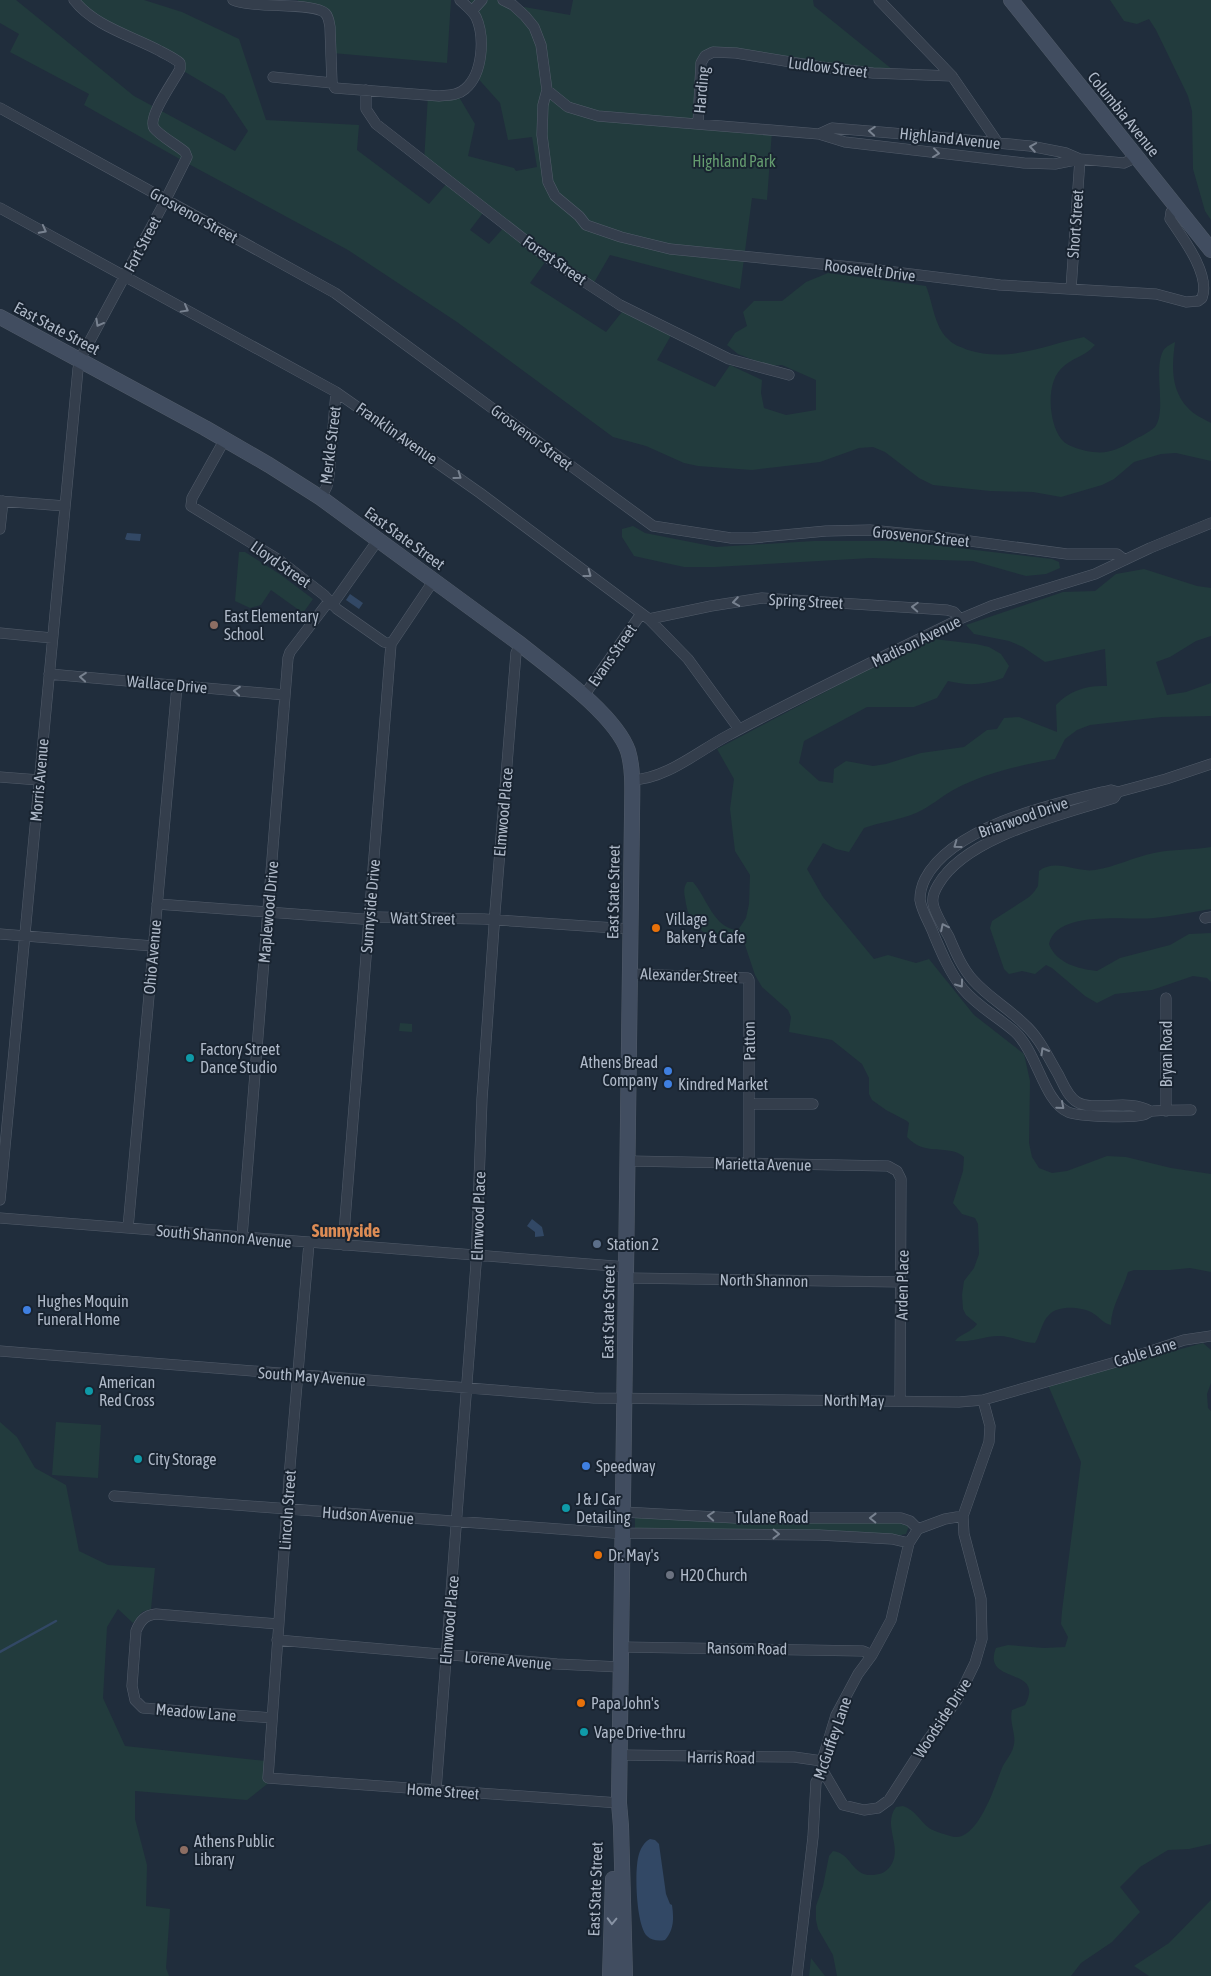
<svg xmlns="http://www.w3.org/2000/svg" width="1211" height="1976" font-family="'Asap Condensed',sans-serif">
<rect width="100%" height="100%" fill="#202d3c"/>
<path fill="#223b3d" fill-rule="evenodd" d="M0 0H16L134 96 235 151 248 131 224 95 180 69 181 66 94 19 74 0H144L182 12 239 39 266 120 359 125 357 150 429 204 448 182 424 162 428 95 456 92 475 124 468 156 514 168 516 171 537 167 532 137 508 140 500 103 474 74 481 51 476 18 470 0H497L513 5 570 15 573 0H813L814 6 898 74 707 54 698 124 772 131 767 200 752 198 740 289 610 255 592 286 548 258 530 283 606 332 625 308 673 332 657 360 715 387 730 365 762 380 761 393 764 408 786 415 816 410V380L782 365 769 366 738 354 727 345 735 333 747 326 743 312 754 301H782L806 282 828 273 926 286C933 303 934 326 948 339 953 345 961 347 968 350 1008 363 1045 345 1084 337L1095 345C1084 357 1076 356 1064 366 1045 380 1048 423 1062 440 1068 447 1084 451 1093 452 1109 454 1119 449 1132 441 1139 437 1150 432 1155 427 1167 411 1153 371 1163 351 1165 347 1171 344 1175 342 1172 365 1170 389 1188 408 1194 415 1204 419 1211 423V461L1176 453 1161 454 1134 462 1114 479 1102 485 1061 497 1033 492 990 491 933 485 919 478 885 452 873 447 859 448 820 462 752 470 698 466 684 463 646 446 613 437 457 322 348 250 185 162 84 105 89 94 10 52 19 34 0 23ZM486 209 506 225 489 244 470 230Z
M298 0H451L447 63 332 53 329 18 297 7Z
M1110 0H1211V220L1205 211 1193 169 1192 111 1188 96 1156 30 1149 19 1137 24 1124 21Z
M633 526 645 533 716 547 814 541H898L1052 559 1059 562 1060 568 1046 574 1026 576 973 561 871 558 715 567H684L634 556 622 537V529Z
M239 552H245L281 575 313 599 303 613 271 590 261 605 250 608 235 601Z
M1144 569 1197 586 1211 588V636L1196 641 1170 657 1156 662 1167 695 1186 692 1211 683V716L1162 717 1090 725 1077 730 1065 739 1055 759C1021 765 985 773 955 789 942 796 930 807 916 813 899 820 881 822 864 828L849 852 836 849 823 843 807 869 823 897 874 959 888 955 916 963 929 959 974 1015 1024 1054 1030 1081 1029 1143 1032 1157 1039 1168 1052 1173 1067 1171 1107 1156 1126 1157 1171 1168 1211 1174V1272L1190 1268 1170 1270H1134L1128 1272C1123 1290 1111 1306 1111 1325 1102 1323 1099 1316 1091 1312 1080 1307 1058 1305 1049 1315 1042 1321 1040 1335 1035 1343 1023 1343 1012 1336 999 1336 984 1336 970 1343 955 1341 961 1333 971 1333 977 1324L966 1315 963 1309 962 1295 964 1281 974 1268 979 1254 978 1224 975 1218 962 1214 953 1203 963 1171 964 1157C949 1143 926 1158 907 1137L909 1123 907 1121 886 1110 872 1100 869 1094V1078L862 1064 832 1040 789 1032 791 1017 788 1010 762 987 755 975 742 936C736 935 733 936 727 937 705 938 690 926 686 904 685 895 682 890 687 882H693C707 898 714 929 738 930L746 918 749 904 750 875 735 851 730 809 734 779 717 749 865 671 934 639 976 644 989 647 1001 654 1009 666 1003 678C984 685 968 686 948 681L937 698 914 707H867L804 741 799 763 819 781 833 783 834 769 846 761 873 766 886 764 921 753 964 747 987 730 997 729 1004 718 1019 717 1057 732 1056 705C1070 690 1087 685 1107 686L1105 649 1045 662 1023 647 1009 641 974 634 966 625 1063 592 1095 591 1116 574Z
M1211 847V909C1192 912 1173 916 1154 918 1128 921 1057 909 1049 944 1056 963 1078 969 1097 971L1120 958 1170 945 1189 934 1211 933V982L1207 978 1193 976 1152 990 1115 994 1097 1003 1085 996 1052 968 1046 965 1035 974 1022 971 1009 974 1004 969 990 928 992 921 1029 897 1034 892 1038 886 1039 871C1056 858 1076 873 1095 870 1115 867 1134 857 1154 853 1172 849 1192 850 1211 847Z
M400 1023 412 1024V1032L399 1031Z
M1203 1343 1211 1350V1383L1207 1394 1208 1408 1211 1411V1844L1189 1849 1168 1850 1140 1867 1120 1887 1140 1912 1112 1942 1081 1963 1071 1976H837L833 1955 818 1929 816 1920V1906L823 1886 829 1856 833 1851C853 1854 851 1877 874 1875 880 1874 884 1873 888 1869 906 1849 881 1827 896 1807L903 1806C915 1810 919 1820 929 1828 935 1832 947 1835 954 1837 978 1840 995 1786 1002 1768 1005 1761 1013 1753 1014 1744 1016 1733 1009 1723 1012 1710L1025 1705C1046 1666 981 1685 996 1648L1008 1645 1044 1648 1065 1647 1068 1637 1061 1624 1062 1611 1081 1462 1048 1385Z
M0 1422 17 1437 35 1468 66 1485 79 1551 108 1565 155 1568 151 1609 142 1612 133 1623 118 1609 107 1627 103 1698 125 1746 266 1761 271 1781 247 1800 135 1791V1819L147 1865 146 1906 170 1909 166 1968 169 1976H0Z
M56 1422 101 1425 98 1478 52 1475Z
M635 1517 898 1520 909 1526 906 1534 901 1535 784 1529H645L635 1528Z
M1211 1900V1976H1149L1134 1966 1169 1943Z
M811 1958 825 1976H809Z"/>
<path fill="#324865" d="M127 533 141 534 140 541 127 540 125 539Z
M350 594 363 603 359 609 346 600Z
M532 1219 542 1227 544 1236 535 1237V1232L527 1226Z
M650 1839 655 1840 659 1844 666 1894 670 1904 672 1905C674 1918 674 1930 665 1940 659 1941 652 1941 647 1936 636 1925 634 1869 639 1854 641 1848 644 1842 650 1839Z"/>
<g fill="none" stroke-linecap="round" stroke-linejoin="round">
<path stroke="#324865" stroke-width="2.5" d="M0 1652 56 1621"/>
<defs>
<path id="street" d="M233 0C254 9 313 2 325 13 329 17 329 22 330 27L332 83
M503 0 513 5 525 16 534 27 541 45 547 90 543 105 542 135 548 182 555 196 579 216 586 225 621 237 670 249 862 268 1000 285 1156 294 1186 302 1198 301 1202 298C1211 275 1183 238 1170 219L1171 212 1177 207
M879 0 952 76 998 143
M472 11 482 0
M273 77 332 83
M332 83 335 88 439 96C448 95 457 96 465 89 483 74 485 37 476 17 472 10 465 5 460 0
M366 90V109L376 124 548 258 620 305 729 359 789 375
M547 90 568 107 598 116 819 134 845 142 1024 163 1055 164 1080 159
M0 108 335 293 653 526 731 538H752L826 531 870 530 940 537 1067 554H1117L1125 560
M698 124 701 63 705 56 713 52 736 53 821 67 873 73 952 76
M819 134 832 128 892 133 1030 146 1066 153 1080 159 1124 163 1137 157
M0 208 336 392 480 493 649 619 688 659 739 729
M1071 289 1080 159
M225 439 192 498 191 506 279 560 324 595 337 609 384 642 391 644
M321 498 327 486 329 476 336 392
M0 501 65 506
M0 529 3 501
M332 605 378 540
M649 619 711 606 762 598 947 610 954 612 960 619
M0 633 52 638
M49 674 285 695
M583 697 641 614
M0 777 39 780
M632 780C666 779 697 752 727 736 803 695 882 657 960 619L991 606 1095 574 1150 548 1211 523
M1118 792 1114 798C1062 815 966 836 938 885 935 890 932 897 933 903 934 912 944 928 949 937 955 951 962 968 973 980 988 997 1008 1008 1024 1024 1039 1037 1048 1057 1058 1074 1063 1083 1067 1096 1077 1102 1094 1112 1129 1098 1150 1111
M157 904 362 919 376 917 484 919 630 929
M1205 918 1211 917
M0 934 153 946
M630 974 748 978 749 980V1164
M1166 998V1111
M750 1104H813
M1191 1110C1179 1110 1166 1110 1153 1111 1149 1111 1147 1114 1143 1115 1132 1118 1079 1117 1068 1112 1044 1102 1037 1052 1015 1032 998 1017 978 1007 963 989 950 973 942 954 934 935 930 924 922 912 920 900 920 893 922 885 925 879 953 825 1057 803 1111 790L1118 792 1166 779 1211 764
M628 1161 888 1166 897 1171 901 1179 900 1401
M0 1200 78 369 80 359 86 348 163 205 187 157 185 152C177 145 160 136 154 128 147 117 174 81 180 69V63C174 58 167 55 160 51 132 36 94 26 74 0
M0 1218 627 1267
M128 1228 177 686
M242 1237 288 658 290 652 329 601
M309 1243 290 1466 268 1778 619 1803
M343 1245 391 644 434 580
M627 1278 902 1282
M0 1351 594 1398 959 1402 983 1400 1130 1358 1184 1340 1211 1336
M114 1496 613 1533 819 1535 892 1539 909 1543
M623 1512 735 1518H901L910 1521 918 1529
M277 1640 557 1664 620 1667
M621 1647 863 1651 872 1655
M272 1718 143 1708 135 1700 132 1686 136 1631C140 1621 145 1615 156 1614L278 1624
M620 1755 794 1757 822 1761
M823 1771 843 1805 864 1810 878 1808 889 1800 927 1741 957 1700 975 1663 982 1639 981 1599 964 1534 963 1516 989 1442 990 1426 983 1400
M436 1790 476 1264 482 1099 495 912 516 653 520 644
M797 1976 813 1837 816 1782 823 1771 822 1761 836 1715 858 1674 872 1655 891 1620 909 1543 918 1529 945 1519 963 1516"/>
<path id="secondary" d="M1011 0 1211 250
M0 317 205 428 269 465 321 498 520 644C551 669 615 714 628 751 634 771 632 795 632 816L619 1803 621 1826 625 1976
M610 1976 613 1879"/>
</defs>
<use href="#street" stroke="#525c6a" stroke-width="11"/>
<use href="#secondary" stroke="#525c6a" stroke-width="16"/>
<use href="#street" stroke="#343e4c" stroke-width="10"/>
<use href="#secondary" stroke="#414d60" stroke-width="15"/>
</g>
<defs><path id="oneway-chevron" d="M-2-3.5L2.5 0L-2 3.5" fill="none" stroke-width="1.6" stroke-linecap="round" stroke-linejoin="round" transform="scale(1.25)"/></defs>
<g stroke="#788290">
<use href="#oneway-chevron" transform="translate(872 131) rotate(-176)"/>
<use href="#oneway-chevron" transform="translate(1033 147) rotate(-171)"/>
<use href="#oneway-chevron" transform="translate(936 153) rotate(7)"/>
<use href="#oneway-chevron" transform="translate(43 230) rotate(28)"/>
<use href="#oneway-chevron" transform="translate(185 309) rotate(29)"/>
<use href="#oneway-chevron" transform="translate(99 323) rotate(119)"/>
<use href="#oneway-chevron" transform="translate(458 476) rotate(36)"/>
<use href="#oneway-chevron" transform="translate(588 574) rotate(37)"/>
<use href="#oneway-chevron" transform="translate(736 602) rotate(171)"/>
<use href="#oneway-chevron" transform="translate(915 607) rotate(-177)"/>
<use href="#oneway-chevron" transform="translate(83 677) rotate(-175)"/>
<use href="#oneway-chevron" transform="translate(237 691) rotate(-175)"/>
<use href="#oneway-chevron" transform="translate(957 845) rotate(144)"/>
<use href="#oneway-chevron" transform="translate(944 927) rotate(-116)"/>
<use href="#oneway-chevron" transform="translate(960 984) rotate(54)"/>
<use href="#oneway-chevron" transform="translate(1044 1051) rotate(-120)"/>
<use href="#oneway-chevron" transform="translate(1061 1106) rotate(41)"/>
<use href="#oneway-chevron" transform="translate(711 1516) rotate(-176)"/>
<use href="#oneway-chevron" transform="translate(873 1518) rotate(-179)"/>
<use href="#oneway-chevron" transform="translate(776 1534) rotate(1)"/>
</g>
<use stroke="#8893a4" href="#oneway-chevron" transform="translate(612 1921) rotate(92)"/>
<g fill="#8d6e63" stroke="#192431" stroke-width="2">
<circle cx="214" cy="625" r="5"/>
<circle cx="184" cy="1850" r="5"/>
</g>
<g fill="#e8710a" stroke="#192431" stroke-width="2">
<circle cx="656" cy="928" r="5"/>
<circle cx="598" cy="1555" r="5"/>
<circle cx="581" cy="1703" r="5"/>
</g>
<g fill="#0f9aa8" stroke="#192431" stroke-width="2">
<circle cx="190" cy="1058" r="5"/>
<circle cx="89" cy="1391" r="5"/>
<circle cx="138" cy="1459" r="5"/>
<circle cx="566" cy="1508" r="5"/>
<circle cx="584" cy="1732" r="5"/>
</g>
<g fill="#3f7fe0" stroke="#192431" stroke-width="2">
<circle cx="668" cy="1071" r="5"/>
<circle cx="668" cy="1084" r="5"/>
<circle cx="27" cy="1310" r="5"/>
<circle cx="586" cy="1466" r="5"/>
</g>
<circle fill="#5c6f8a" stroke="#192431" stroke-width="2" cx="597" cy="1244" r="5"/>
<circle fill="#6b7280" stroke="#192431" stroke-width="2" cx="670" cy="1575" r="5"/>
<g text-anchor="middle" dominant-baseline="central" stroke-width="4" stroke-linejoin="round" paint-order="stroke">
<g font-size="16" fill="#afb9c8" stroke="#192431">
<text transform="translate(828 67) rotate(7)">Ludlow Street</text>
<text transform="translate(701 90) rotate(-85)">Harding</text>
<text transform="translate(1124 114) rotate(51)">Columbia Avenue</text>
<text transform="translate(950 138) rotate(6)">Highland Avenue</text>
<text transform="translate(194 215) rotate(29)">Grosvenor Street</text>
<text transform="translate(1075 224) rotate(-86)">Short Street</text>
<text transform="translate(142 244) rotate(-62)">Fort Street</text>
<text transform="translate(555 260) rotate(35)">Forest Street</text>
<text transform="translate(870 270) rotate(7)">Roosevelt Drive</text>
<text transform="translate(57 328) rotate(28)">East State Street</text>
<text transform="translate(397 433) rotate(35)">Franklin Avenue</text>
<text transform="translate(532 437) rotate(37)">Grosvenor Street</text>
<text transform="translate(330 445) rotate(-83)">Merkle Street</text>
<text transform="translate(921 536) rotate(6)">Grosvenor Street</text>
<text transform="translate(405 538) rotate(36)">East State Street</text>
<text transform="translate(281 564) rotate(35)">Lloyd Street</text>
<text transform="translate(806 601) rotate(3)">Spring Street</text>
<text transform="translate(916 641) rotate(-26)">Madison Avenue</text>
<text transform="translate(612 655) rotate(-55)">Evans Street</text>
<text transform="translate(167 684) rotate(5)">Wallace Drive</text>
<text transform="translate(39 780) rotate(-85)">Morris Avenue</text>
<text transform="translate(503 812) rotate(-85)">Elmwood Place</text>
<text transform="translate(1023 817) rotate(-19)">Briarwood Drive</text>
<text transform="translate(613 892) rotate(-89)">East State Street</text>
<text transform="translate(370 906) rotate(-85)">Sunnyside Drive</text>
<text transform="translate(268 912) rotate(-85)">Maplewood Drive</text>
<text transform="translate(423 918) rotate(1)">Watt Street</text>
<text transform="translate(152 957) rotate(-85)">Ohio Avenue</text>
<text transform="translate(689 975) rotate(2)">Alexander Street</text>
<text transform="translate(749 1041) rotate(-91)">Patton</text>
<text transform="translate(1166 1054) rotate(-90)">Bryan Road</text>
<text transform="translate(763 1164) rotate(1)">Marietta Avenue</text>
<text transform="translate(478 1216) rotate(-88)">Elmwood Place</text>
<text transform="translate(224 1236) rotate(5)">South Shannon Avenue</text>
<text transform="translate(764 1280) rotate(1)">North Shannon</text>
<text transform="translate(902 1285) rotate(-89)">Arden Place</text>
<text transform="translate(608 1312) rotate(-89)">East State Street</text>
<text transform="translate(1145 1352) rotate(-17)">Cable Lane</text>
<text transform="translate(312 1376) rotate(4)">South May Avenue</text>
<text transform="translate(854 1400) rotate(1)">North May</text>
<text transform="translate(287 1510) rotate(-86)">Lincoln Street</text>
<text transform="translate(368 1515) rotate(4)">Hudson Avenue</text>
<text x="772" y="1517">Tulane Road</text>
<text transform="translate(449 1620) rotate(-85)">Elmwood Place</text>
<text transform="translate(747 1648) rotate(1)">Ransom Road</text>
<text transform="translate(508 1660) rotate(5)">Lorene Avenue</text>
<text transform="translate(196 1712) rotate(5)">Meadow Lane</text>
<text transform="translate(942 1718) rotate(-57)">Woodside Drive</text>
<text transform="translate(832 1738) rotate(-71)">McGuffey Lane</text>
<text transform="translate(721 1757) rotate(1)">Harris Road</text>
<text transform="translate(443 1791) rotate(4)">Home Street</text>
<text transform="translate(595 1889) rotate(-88)">East State Street</text>
</g>
<g font-size="16" fill="#649b6f" stroke="#192431">
<text x="734" y="161">Highland Park</text>
</g>
<g font-size="16" fill="#afb9c8" stroke="#192431" text-anchor="start">
<text x="224" y="616">East Elementary<tspan x="224" dy="18">School</tspan></text>
<text x="666" y="919">Village<tspan x="666" dy="18">Bakery &amp; Cafe</tspan></text>
<text x="200" y="1049">Factory Street<tspan x="200" dy="18">Dance Studio</tspan></text>
<text x="658" y="1062" text-anchor="end">Athens Bread<tspan x="658" dy="18">Company</tspan></text>
<text x="678" y="1084">Kindred Market</text>
<text x="607" y="1244">Station 2</text>
<text x="37" y="1301">Hughes Moquin<tspan x="37" dy="18">Funeral Home</tspan></text>
<text x="99" y="1382">American<tspan x="99" dy="18">Red Cross</tspan></text>
<text x="148" y="1459">City Storage</text>
<text x="596" y="1466">Speedway</text>
<text x="576" y="1499">J &amp; J Car<tspan x="576" dy="18">Detailing</tspan></text>
<text x="608" y="1555">Dr. May's</text>
<text x="680" y="1575">H20 Church</text>
<text x="591" y="1703">Papa John's</text>
<text x="594" y="1732">Vape Drive-thru</text>
<text x="194" y="1841">Athens Public<tspan x="194" dy="18">Library</tspan></text>
</g>
<g font-size="18" font-weight="bold" fill="#dd8c55" stroke="#192431">
<text x="346" y="1230">Sunnyside</text>
</g>
</g>
</svg>
